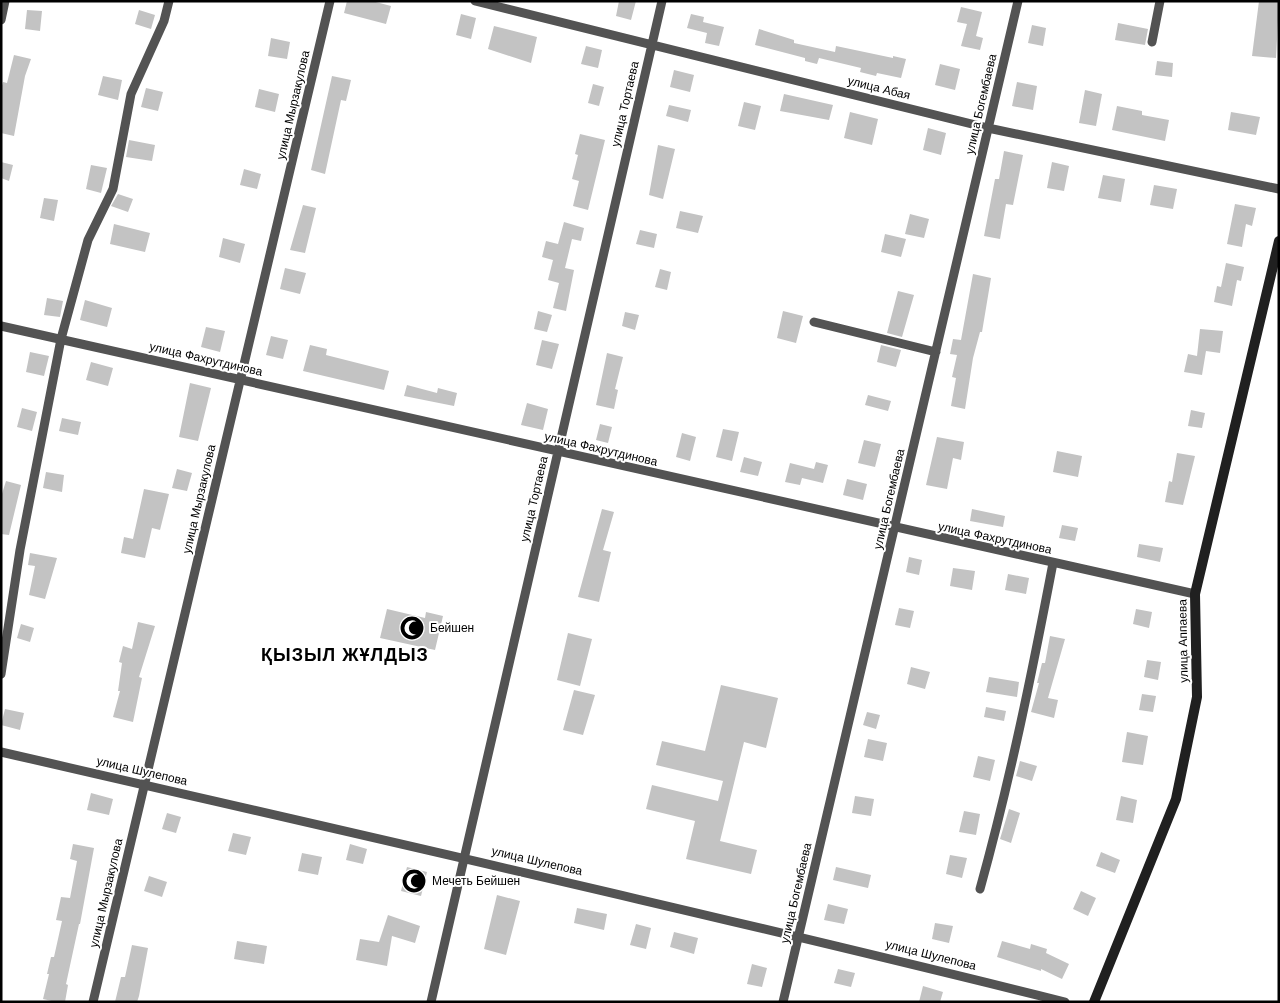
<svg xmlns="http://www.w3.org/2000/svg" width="1280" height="1003" font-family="Helvetica,sans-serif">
<rect width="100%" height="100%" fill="#fff"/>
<path fill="#c3c3c3" d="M347 1H372L391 6 386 24 344 13Z
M619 1H636L631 20 616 16Z
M1259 1H1279L1276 58 1252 56Z
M961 7 982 12 976 36 983 38 980 50 961 46 967 24 957 22Z
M27 10 42 11 40 31 25 29Z
M139 10 155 15 151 29 135 24Z
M461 14 476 18 471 39 456 35Z
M691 14 704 17 703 22 724 27 719 46 705 43 707 33 687 28Z
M1118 23 1148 29 1145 45 1115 40Z
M1032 25 1046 28 1043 46 1028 43Z
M494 26 537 37 531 63 488 49Z
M759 29 794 40V43L835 52 836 46 893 58V56L906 59 901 78 877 73 876 76 860 72 861 68 819 58 817 64 805 61V58L755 45Z
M271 38 290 42 287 59 268 56Z
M586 46 602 50 598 68 581 64Z
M14 55 31 59 25 76 14 136 1 133V89L3 82 7 83Z
M1157 61 1173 63 1172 77 1155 75Z
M940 64 960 69 955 90 935 85Z
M674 70 694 75 690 92 670 87Z
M103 76 122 80 118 100 98 95Z
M332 76 351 80 346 101 341 100 325 174 311 170Z
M1017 82 1037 86 1033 110 1012 106Z
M593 84 604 87 599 106 588 103Z
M146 88 163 92 158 111 141 107Z
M259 89 279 94 275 112 255 107Z
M1085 90 1102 94 1096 126 1079 123Z
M784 94 833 105 829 120 780 111Z
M744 102 761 106 755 130 738 126Z
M669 105 691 110 688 122 666 116Z
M1117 106 1142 111V115L1169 120 1165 141 1112 130Z
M850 112 878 119 872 145 844 138Z
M1231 112 1260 117 1256 135 1228 130Z
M928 128 946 133 941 155 923 150Z
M580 134 605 140 588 210 573 206 579 181 572 179 578 155 575 154Z
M129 140 155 145 152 161 126 157Z
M658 145 675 149 663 199 649 195Z
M1004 151 1023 155 1013 205 1006 204 1000 239 984 236 995 179H999Z
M1 162 13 165 9 181 1 178Z
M1052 162 1069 166 1064 191 1047 188Z
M91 165 107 168 101 193 86 189Z
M244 169 261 174 257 189 240 185Z
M1103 175 1125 179 1121 202 1098 198Z
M1154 185 1177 189 1173 209 1150 205Z
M118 194 133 199 128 212 111 206Z
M44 198 58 200 54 221 40 218Z
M1235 204 1256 208 1252 226 1246 224 1242 247 1227 244Z
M303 205 316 208 305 253 290 250Z
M680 211 703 216 698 233 676 228Z
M910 214 929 219 924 238 905 234Z
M564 222 584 228 581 241 572 239 565 268 574 270 566 311 553 308 559 283 548 280 553 260 542 257 546 241 558 244Z
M114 224 150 233 145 252 110 244Z
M640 230 657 234 654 248 636 244Z
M885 234 906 239 901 257 881 252Z
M223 238 245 244 240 263 219 257Z
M1226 263 1244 267 1241 281 1237 280 1232 306 1214 302 1217 286 1221 287Z
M285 268 306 273 300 294 280 289Z
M660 269 671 272 667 290 655 287Z
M973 274 991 278 982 332H980L973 358 965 409 951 406 956 378 952 377 957 355 950 354 953 339 961 340Z
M898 291 914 295 902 337 887 333Z
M47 298 63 301 60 317 44 315Z
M85 300 112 308 107 327 80 320Z
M538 311 552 315 547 332 534 329Z
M783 311 803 316 796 343 777 338Z
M625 312 639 315 635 330 622 326Z
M206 327 225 331 220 352 201 347Z
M1200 329 1223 331 1220 353 1206 351 1202 375 1184 372 1188 354 1197 356Z
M271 336 288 340 283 359 266 355Z
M542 340 559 344 552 369 536 365Z
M310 345 327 349 326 355 389 371 384 390 303 371Z
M881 345 901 350 896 367 877 362Z
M30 352 49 356 44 376 26 372Z
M607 353 623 357 615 389 618 390 614 409 596 405Z
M91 362 113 368 108 386 86 380Z
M190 383 211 388 198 441 179 437Z
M407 385 437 393 438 388 457 393 454 406 404 396Z
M868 395 891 401 888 411 865 405Z
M527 403 548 409 543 430 521 425Z
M22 408 37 412 32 431 17 427Z
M1191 410 1205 413 1202 428 1188 426Z
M62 418 81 422 78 435 59 431Z
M600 424 612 427 608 443 596 440Z
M723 429 739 432 732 461 716 457Z
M682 433 696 437 690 461 676 457Z
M937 437 964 442 961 460 953 458 947 489 926 485Z
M864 440 881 444 875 467 858 463Z
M1057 451 1082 456 1078 477 1053 472Z
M1177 453 1195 456 1183 505 1165 502 1169 481 1172 482Z
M744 457 762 462 758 476 740 472Z
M816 462 828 465 823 483 802 478 800 485 785 482 790 463 814 469Z
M177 469 192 473 187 491 172 488Z
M46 472 64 475 62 492 43 488Z
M847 479 867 484 863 500 843 495Z
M6 481 21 485 9 535 1 534V497Z
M144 489 169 494 160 530 152 528 145 558 121 553 124 537 133 539Z
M602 509 614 512 603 550 611 552 599 602 578 597Z
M972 509 1005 516 1003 527 970 521Z
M1062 525 1078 528 1075 541 1059 538Z
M1139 544 1163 548 1160 562 1137 557Z
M30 553 57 558 45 599 29 595 35 566 28 565Z
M909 557 922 560 919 575 906 572Z
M953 568 975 571 972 590 950 586Z
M1008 574 1029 578 1026 594 1005 590Z
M899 608 914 611 910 628 895 625Z
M387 609 425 618 426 612 443 616 435 650 380 638Z
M1136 609 1152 612 1149 628 1133 624Z
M138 622 155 626 139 677 142 678 133 722 113 717 120 691H118L122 663 119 662 123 646 132 649Z
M21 624 34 628 30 642 17 638Z
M568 633 592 639 580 686 557 680Z
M1050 636 1065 639 1048 698 1058 700 1054 718 1031 712 1039 683H1037L1042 663H1045Z
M1147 660 1161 662 1158 680 1144 677Z
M911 667 930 672 925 689 907 684Z
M989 677 1019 682 1017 697 986 692Z
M721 685 778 698 766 748 744 742 720 841 757 850 751 874 686 859 695 821 646 809 652 785 718 801 723 781 656 765 662 741 705 751Z
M574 690 595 695 583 735 563 730Z
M1142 694 1156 696 1153 712 1139 710Z
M986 707 1006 711 1004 721 984 717Z
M5 709 24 713 20 730 1 725Z
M867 712 880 715 876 729 863 725Z
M1127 732 1148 736 1143 765 1122 762Z
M868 739 887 743 883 761 864 757Z
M978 756 995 760 990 781 973 777Z
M1020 761 1037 766 1032 781 1016 776Z
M91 793 113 799 109 815 87 810Z
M855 796 874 799 871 816 852 813Z
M1121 796 1137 800 1133 823 1116 820Z
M1009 809 1020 813 1011 843 1000 839Z
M964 811 980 814 976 835 959 832Z
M167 813 181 817 176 833 162 829Z
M233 833 251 837 246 855 228 851Z
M73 844 94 848 80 924H79L66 984 68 985 65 1002H56L43 999 49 974H47L51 957H54L62 921 56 920 61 897 70 898 77 861 70 859Z
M350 844 367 849 363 864 346 860Z
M1101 852 1120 860 1115 873 1096 866Z
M302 853 322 857 318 875 298 871Z
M950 855 967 858 962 878 946 874Z
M407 867 427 872 421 896 401 891Z
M836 867 871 875 868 888 833 880Z
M149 876 167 882 162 897 144 891Z
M1081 891 1096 898 1088 916 1073 909Z
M497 895 520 901 506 955 484 949Z
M828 904 848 909 844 924 824 920Z
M577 908 607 914 604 930 574 923Z
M388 915 420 926 415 943 392 936 387 966 356 960 360 939 379 942Z
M935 923 953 926 949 943 932 939Z
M636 924 651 928 646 949 630 945Z
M674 932 698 938 694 954 670 947Z
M237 941 267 946 264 964 234 959Z
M1002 941 1030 949 1031 944 1047 949 1046 953 1069 964 1062 979 1041 969V971L997 957Z
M132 945 148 948 139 996 137 1002H115L121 977H125Z
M752 964 767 968 762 987 747 984Z
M838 969 855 973 851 987 834 983Z
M923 986 943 992 940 1002H919Z"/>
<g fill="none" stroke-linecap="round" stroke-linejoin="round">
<path stroke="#535353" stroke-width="9" d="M475 1 988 128 1279 189
M1 20 5 1
M1152 42 1160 1
M814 322 936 352
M1 326 1195 594
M1 674 20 550 61 339 88 240 113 189 131 94 164 21 169 1
M1 752C356 834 711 914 1065 1002
M980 889C1010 781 1032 673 1053 563
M93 1002 330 1
M431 1002 662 1
M783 1002 1018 1"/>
<path stroke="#202020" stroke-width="10" d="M1094 1002 1176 799 1197 697 1195 594 1279 241"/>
</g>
<defs>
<symbol id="mosque-disc" viewBox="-11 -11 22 22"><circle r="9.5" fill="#000" stroke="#fff"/><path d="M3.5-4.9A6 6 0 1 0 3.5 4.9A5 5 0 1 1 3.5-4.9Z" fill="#fff"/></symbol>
</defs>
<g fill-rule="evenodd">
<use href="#mosque-disc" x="398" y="614" width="28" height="28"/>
<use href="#mosque-disc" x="400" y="867" width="28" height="28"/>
</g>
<g text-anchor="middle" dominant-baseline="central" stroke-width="4" stroke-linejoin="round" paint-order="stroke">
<g font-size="12" fill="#000" stroke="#fff">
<text transform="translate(879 88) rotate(14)">улица Абая</text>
<text transform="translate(625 104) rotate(-77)">улица Тортаева</text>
<text transform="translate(981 104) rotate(-77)">улица Богембаева</text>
<text transform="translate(293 105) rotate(-77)">улица Мырзакулова</text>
<text transform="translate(206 359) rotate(13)">улица Фахрутдинова</text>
<text transform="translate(601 449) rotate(13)">улица Фахрутдинова</text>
<text transform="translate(199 499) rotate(-77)">улица Мырзакулова</text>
<text transform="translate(534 499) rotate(-77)">улица Тортаева</text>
<text transform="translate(889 499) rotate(-77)">улица Богембаева</text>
<text transform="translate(995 538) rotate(12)">улица Фахрутдинова</text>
<text transform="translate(1183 641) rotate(-91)">улица Аппаева</text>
<text transform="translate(142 771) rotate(13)">улица Шулепова</text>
<text transform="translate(537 861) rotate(13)">улица Шулепова</text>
<text transform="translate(106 893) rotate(-77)">улица Мырзакулова</text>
<text transform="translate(796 893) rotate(-77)">улица Богембаева</text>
<text transform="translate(931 955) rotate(14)">улица Шулепова</text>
</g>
<g font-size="12" fill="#000" stroke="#fff" text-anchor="start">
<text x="430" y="628">Бейшен</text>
<text x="432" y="881">Мечеть Бейшен</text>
</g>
<g font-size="18" font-weight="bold" letter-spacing="1" fill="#000" stroke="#fff">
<text x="345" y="655">ҚЫЗЫЛ ЖҰЛДЫЗ</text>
</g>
</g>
<rect width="1280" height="1003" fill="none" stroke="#000000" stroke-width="5"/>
</svg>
